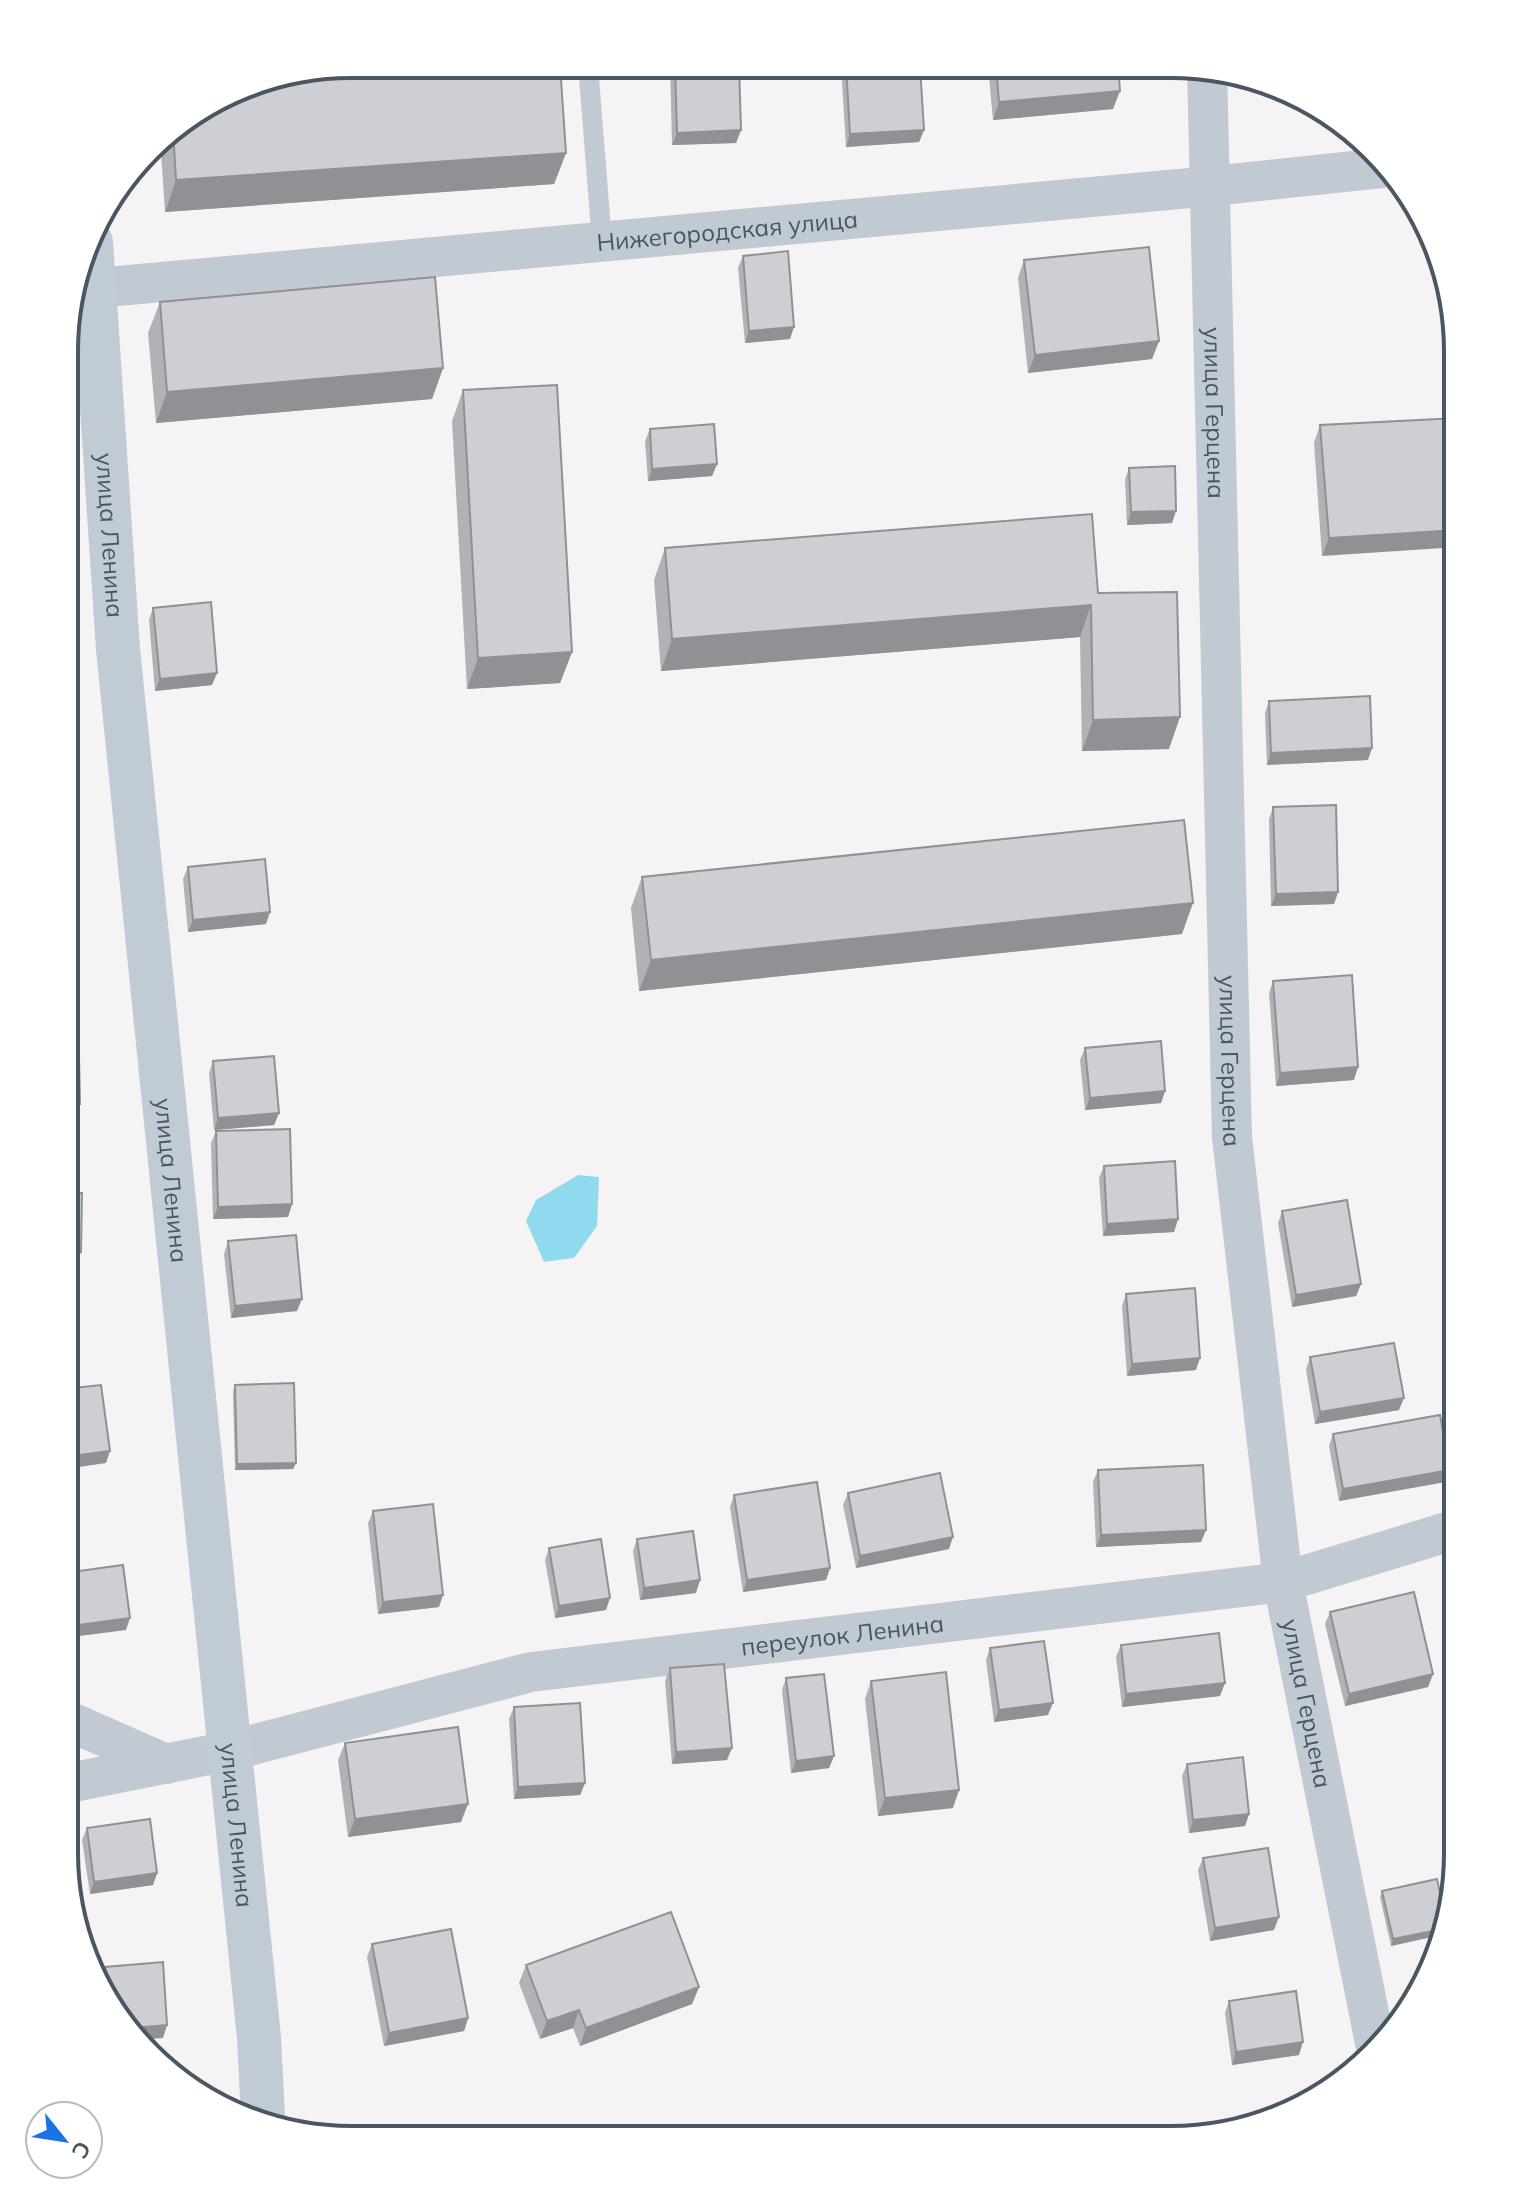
<svg xmlns="http://www.w3.org/2000/svg" width="1522" height="2204" font-family="Mulish,sans-serif">
<rect width="100%" height="100%" fill="#f5f3f3"/>
<path fill="#90daee" d="M578 1175 599 1177 597 1226 574 1258 544 1262 526 1221 536 1200Z"/>
<g fill="none" stroke-linecap="round" stroke-linejoin="round">
<path stroke="#c1cad2" stroke-width="20" d="M588 65 602 242"/>
<g stroke="#c1cad2" stroke-width="40">
<path id="s1" d="M1207 67 1232 1137 1283 1582 1375 2043"/>
<path id="s2" d="M74 290 1212 186 1382 168"/>
<path d="M64 1719 166 1764"/>
<path id="s3" d="M64 1784 229 1751 531 1672 1283 1582 1457 1529"/>
</g>
<path stroke="#c1cbd6" stroke-width="44" id="s4" d="M91 242 118 649 259 2038 263 2117"/>
</g>
<path fill="#b0b2b7" d="M670 65H739L741 130 736 143 672 145Z
M841 65 920 66 924 130 919 142 846 147Z
M988 66H1118L1113 109 993 120Z
M258 79 566 153 554 184 165 212 160 138 162 135Z
M743 256 790 339 745 343 738 268Z
M1024 260 1159 341 1152 359 1028 373 1018 278Z
M160 302 443 368 432 399 156 423 148 333Z
M463 390 572 652 560 683 467 689 452 421Z
M1458 418 1322 556 1314 443 1320 425Z
M650 429 717 464 712 476 648 481 645 441Z
M1129 468 1172 523 1127 525 1125 480Z
M665 548 1098 593 1169 749 1082 751 1080 637 661 671 654 580Z
M153 608 212 685 155 691 149 620Z
M1269 701 1368 760 1267 765 1265 713Z
M1273 807 1338 892 1334 904 1271 906 1269 819Z
M188 867 266 924 188 932 183 879Z
M642 877 1182 934 639 991 631 908Z
M1273 981 1354 1080 1276 1086 1269 993Z
M1085 1048 1165 1091 1161 1103 1085 1110 1080 1060Z
M213 1061 279 1113 274 1125 214 1130 209 1073Z
M216 1131 292 1204 288 1217 213 1219 211 1143Z
M1104 1166 1178 1219 1174 1232 1103 1236 1099 1178Z
M1282 1211 1361 1284 1356 1296 1292 1307 1278 1223Z
M228 1241 297 1311 231 1318 224 1254Z
M1126 1294 1196 1370 1127 1376 1122 1306Z
M1310 1357 1399 1410 1315 1424 1306 1370Z
M235 1385 296 1463 293 1469 235 1470 233 1391Z
M1333 1434 1450 1470 1445 1482 1339 1501 1329 1446Z
M1098 1470 1206 1530 1201 1542 1096 1547 1093 1482Z
M848 1493 949 1549 856 1568 843 1505Z
M734 1495 830 1568 826 1580 743 1592 730 1507Z
M373 1511 439 1607 378 1614 368 1523Z
M637 1539 696 1593 640 1600 633 1551Z
M549 1548 606 1610 555 1618 545 1560Z
M1457 1574V1595L1454 1584Z
M1330 1612 1433 1674 1428 1687 1345 1706 1325 1624Z
M1121 1645 1220 1696 1122 1707 1116 1657Z
M990 1648 1048 1715 994 1722 986 1660Z
M670 1668 727 1760 672 1764 665 1681Z
M786 1678 834 1756 829 1768 791 1773 782 1690Z
M871 1681 953 1808 878 1816 865 1699Z
M514 1707 585 1783 580 1795 514 1799 509 1719Z
M345 1743 461 1822 348 1837 338 1760Z
M1187 1764 1249 1814 1245 1826 1189 1833 1182 1776Z
M87 1828 157 1873 153 1885 90 1894 82 1840Z
M1203 1858 1274 1930 1210 1941 1198 1870Z
M1382 1891 1444 1911 1436 1936 1391 1946 1380 1897Z
M372 1944 468 2018 464 2031 384 2046 367 1957Z
M526 1965 699 1987 692 2004 580 2046 573 2028 540 2039 519 1983Z
M105 1967 163 2038 142 2039 101 1989 100 1979Z
M1229 2001 1299 2055 1232 2065 1225 2013Z"/>
<path fill="#909195" d="M1120 91 1113 109 993 120 999 102Z
M741 130 736 143 672 145 677 133Z
M924 130 919 142 846 147 850 134Z
M566 153 554 184 165 212 176 180Z
M794 327 790 339 745 343 749 331Z
M1159 341 1152 359 1028 373 1035 355Z
M443 368 432 399 156 423 167 392Z
M717 464 712 476 648 481 652 469Z
M1176 511 1172 523 1127 525 1131 512Z
M1458 530V547L1322 556 1329 538Z
M1091 605 1080 637 661 671 672 639Z
M572 652 560 683 467 689 478 658Z
M217 673 212 685 155 691 160 679Z
M1180 717 1169 749 1082 751 1093 720Z
M1372 748 1368 760 1267 765 1271 753Z
M1338 892 1334 904 1271 906 1276 894Z
M1193 903 1182 934 639 991 651 960Z
M270 912 266 924 188 932 193 920Z
M1358 1067 1354 1080 1276 1086 1280 1073Z
M1165 1091 1161 1103 1085 1110 1090 1098Z
M65 1104H80L75 1116 65 1117Z
M279 1113 274 1125 214 1130 218 1118Z
M292 1204 288 1217 213 1219 218 1207Z
M1178 1219 1174 1232 1103 1236 1107 1224Z
M65 1252H81L77 1264H65Z
M1361 1284 1356 1296 1292 1307 1296 1295Z
M302 1299 297 1311 231 1318 235 1306Z
M65 1342H76L72 1354H65Z
M1200 1358 1196 1370 1127 1376 1132 1364Z
M1404 1398 1399 1410 1315 1424 1320 1412Z
M110 1451 106 1463 65 1469V1457Z
M296 1463 293 1469 235 1470 237 1464Z
M1450 1470 1445 1482 1339 1501 1343 1489Z
M1206 1530 1201 1542 1096 1547 1101 1535Z
M953 1537 949 1549 856 1568 860 1556Z
M830 1568 826 1580 743 1592 747 1580Z
M700 1580 696 1593 640 1600 644 1588Z
M443 1595 439 1607 378 1614 383 1602Z
M610 1598 606 1610 555 1618 559 1606Z
M130 1618 126 1630 64 1638V1627Z
M1433 1674 1428 1687 1345 1706 1349 1694Z
M1225 1683 1220 1696 1122 1707 1126 1694Z
M1053 1703 1048 1715 994 1722 999 1710Z
M732 1748 727 1760 672 1764 676 1752Z
M834 1756 829 1768 791 1773 796 1761Z
M585 1783 580 1795 514 1799 518 1787Z
M959 1790 953 1808 878 1816 885 1798Z
M468 1804 461 1822 348 1837 355 1819Z
M1249 1814 1245 1826 1189 1833 1193 1820Z
M157 1873 153 1885 90 1894 94 1882Z
M1279 1917 1274 1930 1210 1941 1215 1928Z
M1438 1930 1436 1936 1391 1946 1393 1939Z
M699 1987 692 2004 580 2046 586 2028Z
M579 2010 573 2028 540 2039 547 2021Z
M468 2018 464 2031 384 2046 389 2033Z
M167 2025 163 2038 142 2039 133 2028Z
M1303 2042 1299 2055 1232 2065 1236 2052Z"/>
<path fill="#cdcfd5" stroke="#909195" stroke-width="2" d="M455 64 560 65 566 153 176 180 173 129 258 79 273 77Z
M675 65H739L741 130 677 133Z
M846 65 920 66 924 130 850 134Z
M996 66H1118L1120 91 999 102Z
M1149 247 1159 341 1035 355 1024 260Z
M788 251 794 327 749 331 743 256Z
M435 277 443 368 167 392 160 302Z
M557 385 572 652 478 658 463 390Z
M1458 418V530L1329 538 1320 425Z
M714 424 717 464 652 469 650 429Z
M1175 466 1176 511 1131 512 1129 468Z
M1092 514 1098 593 1177 592 1180 717 1093 720 1091 605 672 639 665 548Z
M211 602 217 673 160 679 153 608Z
M1370 696 1372 748 1271 753 1269 701Z
M1336 805 1338 892 1276 894 1273 807Z
M1184 820 1193 903 651 960 642 877Z
M265 859 270 912 193 920 188 867Z
M1352 975 1358 1067 1280 1073 1273 981Z
M78 1011 80 1104H65V1012Z
M1161 1041 1165 1091 1090 1098 1085 1048Z
M274 1056 279 1113 218 1118 213 1061Z
M290 1129 292 1204 218 1207 216 1131Z
M1175 1161 1178 1219 1107 1224 1104 1166Z
M65 1193H82L81 1252H65Z
M1347 1200 1361 1284 1296 1295 1282 1211Z
M296 1235 302 1299 235 1306 228 1241Z
M65 1278H75L76 1342H65Z
M1195 1288 1200 1358 1132 1364 1126 1294Z
M1394 1343 1404 1398 1320 1412 1310 1357Z
M294 1383 296 1463 237 1464 235 1385Z
M101 1385 110 1451 65 1457V1389Z
M1440 1415 1450 1470 1343 1489 1333 1434Z
M1203 1465 1206 1530 1101 1535 1098 1470Z
M940 1473 953 1537 860 1556 848 1493Z
M817 1482 830 1568 747 1580 734 1495Z
M433 1504 443 1595 383 1602 373 1511Z
M693 1531 700 1580 644 1588 637 1539Z
M601 1539 610 1598 559 1606 549 1548Z
M123 1565 130 1618 64 1627V1573Z
M1414 1592 1433 1674 1349 1694 1330 1612Z
M1219 1633 1225 1683 1126 1694 1121 1645Z
M1044 1641 1053 1703 999 1710 990 1648Z
M724 1664 732 1748 676 1752 670 1668Z
M946 1672 959 1790 885 1798 871 1681Z
M824 1674 834 1756 796 1761 786 1678Z
M580 1703 585 1783 518 1787 514 1707Z
M458 1727 468 1804 355 1819 345 1743Z
M1243 1757 1249 1814 1193 1820 1187 1764Z
M150 1819 157 1873 94 1882 87 1828Z
M1268 1848 1279 1917 1215 1928 1203 1858Z
M1437 1879 1444 1911 1438 1930 1393 1939 1382 1891Z
M671 1912 699 1987 586 2028 579 2010 547 2021 526 1965Z
M451 1929 468 2018 389 2033 372 1944Z
M163 1962 167 2025 133 2028 107 1995 105 1967Z
M1296 1991 1303 2042 1236 2052 1229 2001Z
M170 2072H177L178 2081H177Z
M711 2127 717 2139H687Z
M377 2134V2138H328Z"/>
<g text-anchor="middle" dominant-baseline="central" stroke-width="8" stroke-linejoin="round" paint-order="stroke">
<g font-size="24" fill="#4a5661" stroke="#fff">
<text stroke="none"><textPath href="#s2" startOffset="656">Нижегородская улица</textPath></text>
<text stroke="none"><textPath href="#s1" startOffset="346">улица Герцена</textPath></text>
<text stroke="none"><textPath href="#s4" startOffset="294">улица Ленина</textPath></text>
<text stroke="none"><textPath href="#s1" startOffset="994">улица Герцена</textPath></text>
<text stroke="none"><textPath href="#s4" startOffset="942">улица Ленина</textPath></text>
<text stroke="none"><textPath href="#s3" startOffset="794">переулок Ленина</textPath></text>
<text stroke="none"><textPath href="#s1" startOffset="1642">улица Герцена</textPath></text>
<text stroke="none"><textPath href="#s4" startOffset="1590">улица Ленина</textPath></text>
</g>
</g>
<path d="M0 0H1522V2204H0ZM351 78H1171A273 273 0 0 1 1444 351V1853A273 273 0 0 1 1171 2126H351A273 273 0 0 1 78 1853V351A273 273 0 0 1 351 78Z" fill="#fff" fill-rule="evenodd"/>
<path fill="none" stroke="#4a5661" stroke-width="4" d="M351 78H1171A273 273 0 0 1 1444 351V1853A273 273 0 0 1 1171 2126H351A273 273 0 0 1 78 1853V351A273 273 0 0 1 351 78Z"/>
<g transform="translate(64 2140) rotate(120)"><circle r="38" fill="#ffffff" stroke="#b7bbc0" stroke-width="2"/>
<path d="M0-6L14 30L0 20L-14 30Z" fill="#1a73e8"/>
<text y="-12" font-size="22" font-weight="bold" text-anchor="middle" fill="#4a5661">С</text>
</g>
</svg>
